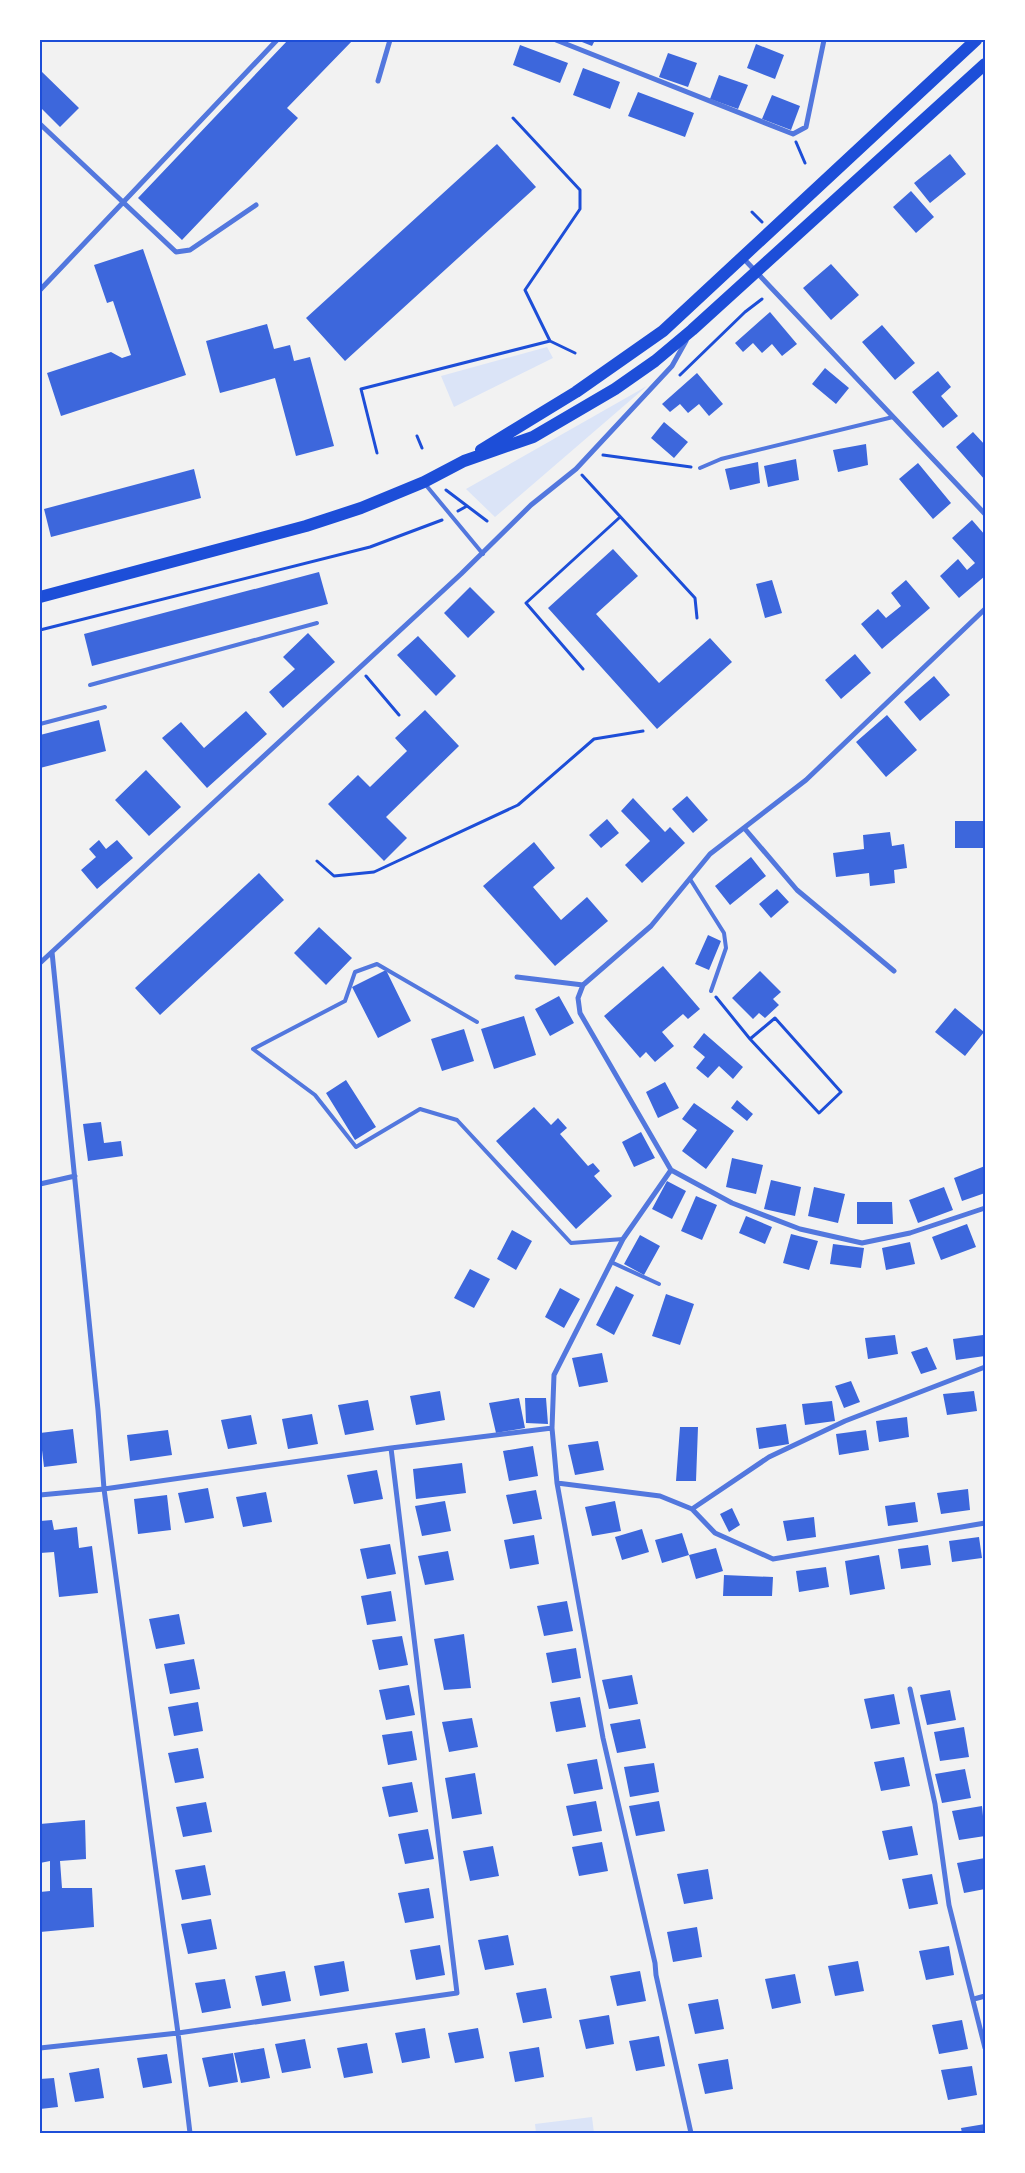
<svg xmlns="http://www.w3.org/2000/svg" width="1025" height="2173" font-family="Lato,sans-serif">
<rect width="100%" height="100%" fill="#f2f2f2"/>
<path fill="#dbe4f7" d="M547 347 553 358 454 407 441 376Z
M647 386 495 517 466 489Z
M592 2117 594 2133H536L535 2124Z"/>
<path fill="#3d67dc" d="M288 40H353L287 108 298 118 182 240 138 198Z
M577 40H595L592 46Z
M756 44 784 55 775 79 747 68Z
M520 45 568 63 560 83 513 65Z
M668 53 697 63 688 87 659 77Z
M583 68 620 82 610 109 573 95Z
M40 70 79 108 60 127 40 107Z
M719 75 748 85 738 109 710 99Z
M638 92 694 113 685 137 628 116Z
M772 95 800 106 791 130 762 119Z
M497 144 536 187 345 361 306 318Z
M950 154 966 174 930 203 914 183Z
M911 191 934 217 916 233 893 207Z
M143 249 186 375 61 416 47 373 111 352 122 358 131 355 113 301 107 303 94 265Z
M831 264 859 295 831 320 803 288Z
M770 312 797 344 782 356 772 344 762 353 753 343 743 352 735 343Z
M267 324 274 349 290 345 294 361 310 357 334 446 296 456 275 378 220 393 206 341Z
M882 325 915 363 895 380 862 342Z
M825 368 849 388 836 404 812 384Z
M938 371 951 387 941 396 958 416 943 428 912 392Z
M697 373 723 404 709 416 699 404 688 413 680 404 670 412 662 404Z
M664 422 688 442 674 458 651 438Z
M973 432 985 445V480L956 447Z
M866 444 868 465 838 472 833 450Z
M796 459 799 480 768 487 764 466Z
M758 462 760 483 730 490 725 469Z
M918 463 951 503 933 519 899 479Z
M194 469 201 498 51 537 44 509Z
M972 520 985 535V576L959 598 940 576 958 559 967 570 975 563 952 538Z
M613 549 638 576 596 614 659 683 710 638 732 662 657 729 548 608Z
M319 572 328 604 92 666 84 634Z
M772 580 782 613 765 618 756 584Z
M906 580 930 608 882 649 861 624 878 609 886 618 901 606 891 593Z
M470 587 495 612 468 638 444 613Z
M308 633 335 662 283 708 269 692 295 669 283 657Z
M418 636 456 676 436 696 397 655Z
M855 654 871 673 841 699 825 680Z
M934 676 950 695 920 721 904 702Z
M425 710 459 746 386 817 407 838 384 861 328 804 358 775 370 787 407 751 395 738Z
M246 711 267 734 207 788 162 738 181 722 204 748Z
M887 715 917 750 886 777 856 742Z
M99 720 106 751 40 768V735Z
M146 770 181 807 149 836 115 800Z
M687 796 708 820 693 833 672 809Z
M633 798 665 832 670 827 685 843 642 883 625 865 650 841 621 811Z
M607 819 619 833 601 848 589 835Z
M955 821H985V848H955Z
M890 832 892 846 904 844 907 868 894 870 895 883 870 886 869 873 836 877 833 853 864 849 863 835Z
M99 840 106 849 117 840 133 858 97 889 81 870 96 857 89 849Z
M534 842 555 868 533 887 561 920 587 897 608 921 555 966 483 886Z
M751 857 766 876 730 905 715 886Z
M259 873 284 900 160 1015 135 988Z
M777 889 789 902 771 918 759 904Z
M319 927 352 958 326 985 294 953Z
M708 935 721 941 709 970 695 964Z
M663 966 700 1009 688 1019 683 1014 662 1032 674 1046 655 1062 646 1052 640 1058 604 1016Z
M386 970 411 1021 378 1038 352 987Z
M760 971 781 992 773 999 779 1005 765 1018 759 1013 753 1019 732 998Z
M559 996 574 1023 550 1036 535 1009Z
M955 1008 984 1032 965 1056 935 1032Z
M524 1016 536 1055 494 1069 481 1029Z
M464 1029 474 1061 442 1071 431 1039Z
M704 1033 743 1067 733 1079 719 1066 708 1078 696 1068 705 1057 693 1047Z
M346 1080 376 1127 355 1140 326 1093Z
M665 1082 679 1108 658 1118 646 1092Z
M737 1100 753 1114 747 1121 731 1108Z
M694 1103 734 1131 706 1169 682 1151 697 1130 682 1119Z
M534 1107 551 1125 558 1118 567 1128 560 1134 588 1166 593 1163 600 1171 594 1176 612 1196 576 1229 496 1141Z
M101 1122 104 1143 121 1141 123 1156 88 1161 83 1124Z
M641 1132 655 1158 634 1167 622 1142Z
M732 1158 763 1165 756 1194 726 1187Z
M985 1166V1193L962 1201 954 1178Z
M771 1180 801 1187 795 1216 764 1209Z
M667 1181 686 1191 672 1219 652 1209Z
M814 1187 845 1194 838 1223 808 1216Z
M944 1187 953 1210 918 1223 909 1200Z
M696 1196 717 1205 702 1240 681 1231Z
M857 1202H892L893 1224H857Z
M746 1216 772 1227 765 1244 739 1233Z
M967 1224 976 1247 941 1260 932 1237Z
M512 1230 532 1241 516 1270 497 1259Z
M791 1234 818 1241 809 1270 783 1263Z
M640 1235 660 1246 644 1275 624 1264Z
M910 1242 915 1264 886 1270 882 1248Z
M833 1244 864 1248 861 1268 830 1264Z
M470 1269 490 1279 474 1308 454 1298Z
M616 1286 634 1295 614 1335 596 1325Z
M560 1288 580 1299 564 1328 545 1317Z
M666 1294 694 1304 680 1345 652 1336Z
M895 1335 898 1354 868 1359 865 1338Z
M983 1335 985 1356 956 1360 953 1339Z
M927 1347 937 1369 921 1374 911 1352Z
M602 1353 608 1382 579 1387 572 1358Z
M851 1381 860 1402 844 1408 835 1386Z
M440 1391 445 1420 416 1425 410 1396Z
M974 1391 977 1411 947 1415 943 1394Z
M519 1398 525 1428 496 1433 489 1403Z
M525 1398H546L548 1424 526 1423Z
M368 1400 374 1430 345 1435 338 1405Z
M832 1401 835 1421 805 1425 802 1404Z
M312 1414 318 1444 288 1449 282 1419Z
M251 1415 257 1444 228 1449 221 1420Z
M907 1417 909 1437 879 1442 876 1421Z
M786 1424 789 1444 759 1449 756 1428Z
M680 1427H698L696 1481H676Z
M73 1429 77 1463 44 1467 40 1433Z
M168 1430 172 1455 130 1461 127 1435Z
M866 1430 869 1450 839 1455 836 1434Z
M598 1441 604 1470 575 1475 568 1445Z
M533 1446 538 1476 509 1481 503 1451Z
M462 1463 466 1493 416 1499 413 1469Z
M377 1470 383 1499 354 1504 347 1475Z
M208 1488 214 1518 185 1523 178 1493Z
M968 1489 970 1510 941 1514 937 1493Z
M536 1490 542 1519 513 1524 506 1495Z
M266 1492 272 1522 243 1527 236 1497Z
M167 1495 171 1530 138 1534 134 1499Z
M445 1501 451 1531 422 1536 415 1506Z
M615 1501 621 1531 592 1536 585 1507Z
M915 1502 918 1522 888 1526 885 1506Z
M732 1508 740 1525 729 1532 720 1514Z
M814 1517 816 1537 787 1541 783 1521Z
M52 1520 54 1530 77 1527 79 1548 92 1546 98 1593 59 1597 54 1552 40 1553V1521Z
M642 1529 649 1552 622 1560 615 1537Z
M682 1533 689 1555 662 1563 655 1540Z
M534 1535 539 1564 510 1569 504 1540Z
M979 1537 982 1558 952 1562 949 1541Z
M390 1544 396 1574 367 1579 360 1549Z
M928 1545 931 1565 901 1569 898 1549Z
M716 1548 723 1571 696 1579 689 1555Z
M448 1551 454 1580 425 1585 418 1556Z
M879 1555 885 1589 850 1595 845 1561Z
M826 1567 829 1587 799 1592 796 1571Z
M724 1575 773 1577 772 1596H723Z
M391 1591 396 1621 367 1625 361 1596Z
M567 1601 573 1631 544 1636 537 1606Z
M179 1614 185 1644 156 1649 149 1619Z
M464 1634 471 1688 444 1690 434 1639Z
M402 1636 408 1665 379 1670 372 1640Z
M576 1648 581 1678 552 1683 546 1653Z
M194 1659 200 1689 170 1694 164 1664Z
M632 1675 638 1704 609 1709 602 1680Z
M409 1685 415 1715 386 1720 379 1690Z
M950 1690 956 1720 927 1725 920 1695Z
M894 1694 900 1724 871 1729 864 1699Z
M580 1697 586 1727 556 1732 550 1702Z
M198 1702 203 1731 174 1736 168 1707Z
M472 1718 478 1747 449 1752 442 1722Z
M640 1719 646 1748 617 1753 610 1724Z
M964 1727 969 1757 940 1761 934 1732Z
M412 1731 417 1760 388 1765 382 1735Z
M198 1748 204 1778 175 1783 168 1753Z
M904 1757 910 1786 881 1791 874 1762Z
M597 1759 603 1789 574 1794 567 1764Z
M654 1763 659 1792 630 1797 624 1767Z
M965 1769 971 1798 942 1803 935 1774Z
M475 1773 482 1814 452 1819 445 1778Z
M412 1782 418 1812 389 1817 382 1787Z
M596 1801 602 1831 573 1836 566 1806Z
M659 1801 665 1831 636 1836 629 1806Z
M206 1802 212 1832 183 1837 176 1807Z
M982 1806 985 1836 959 1840 952 1811Z
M85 1820 86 1859 60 1861 62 1888H92L94 1927 40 1932V1892L50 1891V1861L40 1863V1824Z
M912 1826 918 1855 889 1860 882 1831Z
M428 1829 434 1859 405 1864 398 1834Z
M602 1842 608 1871 579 1876 572 1847Z
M493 1846 499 1876 470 1881 463 1851Z
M985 1858V1889L964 1893 957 1863Z
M205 1865 211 1895 182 1900 175 1870Z
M708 1869 713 1899 684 1904 677 1874Z
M932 1874 938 1904 909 1909 902 1879Z
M429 1888 434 1918 405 1923 398 1893Z
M211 1919 217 1949 188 1954 181 1924Z
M697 1927 702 1957 673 1962 667 1932Z
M508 1935 514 1965 485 1970 478 1940Z
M440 1945 445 1975 416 1980 410 1950Z
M949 1946 954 1975 926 1980 919 1951Z
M344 1961 349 1991 320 1996 314 1966Z
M858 1961 864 1991 835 1996 828 1966Z
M285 1971 291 2001 262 2006 255 1976Z
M640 1971 646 2001 617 2006 610 1976Z
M795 1974 801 2003 772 2009 765 1979Z
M225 1979 231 2008 202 2013 195 1983Z
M546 1988 552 2018 523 2023 516 1993Z
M718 1999 724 2029 695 2034 688 2004Z
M609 2015 614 2044 586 2049 579 2020Z
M962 2020 968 2049 939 2054 932 2025Z
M425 2028 430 2058 402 2063 395 2033Z
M478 2028 484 2058 455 2063 448 2033Z
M659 2036 665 2066 636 2071 629 2041Z
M305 2039 311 2068 282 2073 275 2044Z
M367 2043 373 2073 344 2078 337 2048Z
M539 2047 544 2077 515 2082 509 2052Z
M264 2048 270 2078 241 2083 234 2053Z
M233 2053 238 2082 209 2087 202 2058Z
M167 2054 172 2083 143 2088 137 2058Z
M728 2059 733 2089 705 2094 698 2064Z
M972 2066 977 2095 948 2100 941 2070Z
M99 2068 104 2098 75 2102 69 2073Z
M54 2078 58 2107 40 2109V2079Z
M985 2124V2133H962L961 2128Z"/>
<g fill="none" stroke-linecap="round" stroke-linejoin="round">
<path stroke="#1d4ed8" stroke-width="3" d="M513 118 580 190V209L525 290 550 341
M796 142 805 163
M752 212 762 222
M680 375 745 312 762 299
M417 436 422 448
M377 453 361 389 550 341 575 353
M603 455 691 467
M582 475 695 598 697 618
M446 490 487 521
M458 511 467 506
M40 630 370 547 442 520
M583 669 526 603 619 518
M366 676 399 715
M317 861 334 876 374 872 518 805 594 739 643 731
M716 997 750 1039 819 1113 841 1092 775 1018 750 1039"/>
<path stroke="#5277de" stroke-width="4" d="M700 468 721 459 893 417
M425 484 483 554
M90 685 317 623
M40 724 105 707
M690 879 724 933 726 948 711 991
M477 1022 377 964 355 972 345 1001 253 1049 315 1095 356 1147 420 1109 457 1120 571 1243 623 1239
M611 1262 659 1284"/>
<path stroke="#5277de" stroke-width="5" d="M556 40 793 134 806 127 824 40
M378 81 390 40
M40 124 176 252 190 250 256 205
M743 258 985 514
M40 290 277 40
M745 829 797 890 894 971
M52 952 98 1410 104 1489 178 2033 190 2133
M40 963 461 574 531 505 576 469 672 366 686 341
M517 977 583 985 651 926 710 854 806 780 985 609
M583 985 578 998 580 1013 671 1170 732 1203 800 1229 862 1243 910 1233 985 1208
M671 1170 623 1239 554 1375 552 1428 557 1483 603 1738 655 1963 656 1975 691 2133
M40 1184 75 1176
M557 1483 660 1496 692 1509 715 1533 773 1559 985 1523
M40 1495 104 1489 391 1448 552 1428
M692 1509 769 1457 845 1421 985 1367
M910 1689 935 1804 949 1905 985 2048
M974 1999 985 1996
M40 2048 178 2033 457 1993 391 1448"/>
<path stroke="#1d4ed8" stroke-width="12" d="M481 450 576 392 663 331 976 40
M40 597 306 526 361 508 424 482 464 461 533 437 615 389 655 361 692 330 985 64"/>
</g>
<rect width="1025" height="2173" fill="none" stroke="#ffffff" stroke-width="82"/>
<rect x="41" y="41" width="943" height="2091" fill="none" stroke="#1d4ed8" stroke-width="2"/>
</svg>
